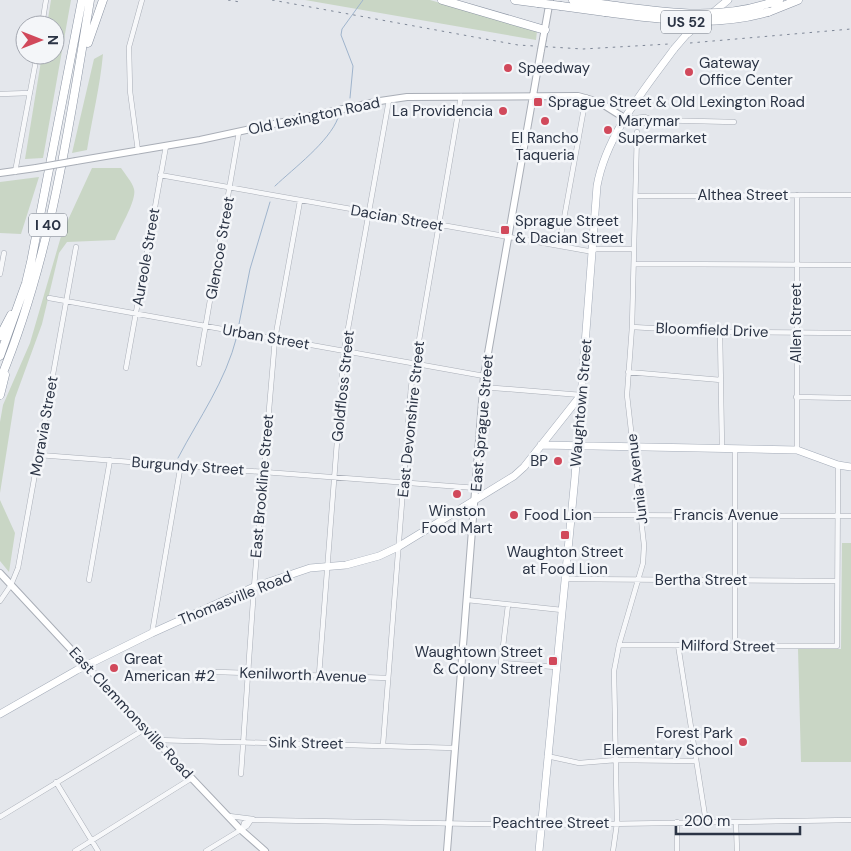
<svg xmlns="http://www.w3.org/2000/svg" width="851" height="851" font-family="'DM Sans',sans-serif">
<rect width="100%" height="100%" fill="#e4e7ec"/>
<path fill="#c9d6c5" d="M51 0H71L43 158 25 159 42 55H55V25H47Z
M305 0H430L537 31 536 40Z
M103 54C100 87 92 118 87 150L72 153 94 59Z
M92 168H121C125 174 132 182 134 189 137 200 120 227 115 240L67 242 59 253 42 324 15 398 0 493V422L3 405 30 343 62 233Z
M39 177 21 234 0 233V182Z
M0 500 15 533 9 572 0 561Z
M842 543H851V762H801L798 649H841Z"/>
<g fill="none" stroke-linecap="round" stroke-linejoin="round">
<path stroke="#9fb4cc" stroke-width="1" d="M350 98 353 66 341 35 342 29 363 0
M275 186C294 168 329 142 338 118
M239 324 250 269 270 202
M178 458C200 416 225 383 237 336"/>
<defs>
<path id="street" d="M42 25 46 0
M0 94 30 93
M626 119 645 117 653 120 734 122
M626 119 630 124 646 123 653 120
M138 151 130 91 129 47 142 0
M15 172 37 55
M160 175 588 251 597 249H634
M636 196 851 195
M559 246 586 97
M634 264 851 265
M0 274 4 253
M49 298 484 376
M632 327 720 332 851 333
M720 332 722 448
M199 364 239 132
M126 368 166 146
M628 372 721 380
M482 387 581 395
M796 397 851 398
M797 450V195
M39 455 476 488
M570 515 851 516
M565 579 837 581
M89 580 110 460
M467 600 562 610
M0 601 11 585 18 568 76 247
M508 605 501 663 556 667
M152 633 181 464
M619 645 837 646 838 465
M678 645 706 822
M735 645V449
M217 672 388 678
M319 675 344 351 389 100
M156 740 455 748
M383 745 411 387 461 96
M547 756 579 763 616 760 696 761
M241 774 254 587 275 339 300 201
M56 782 98 851
M229 816 253 819
M0 817 145 729
M677 822V851
M736 822 737 851
M243 827 244 823 251 820 541 825 851 820
M75 851 192 778
M206 851 247 826 251 820
M613 851 617 823 614 671 619 645 643 563 644 545 627 395 632 327 637 132"/>
<path id="secondary" d="M543 39 550 0
M76 161 200 140 380 101 407 97 578 96 599 102 626 119
M0 173 36 168
M0 573 145 729 240 829 265 851
M447 851 484 376 541 50"/>
<path id="primary" d="M686 35 728 0
M541 445 797 450 838 465 851 467
M0 714 77 670 152 633 254 587 310 568 346 565 379 556 398 547 514 476 524 467 581 395
M539 851 575 477 597 186C606 135 644 90 674 49"/>
<path id="highway" d="M442 0 545 30
M515 0 538 3
M573 0 608 5
M770 3 779 0
M561 6 605 12
M768 12 798 0
M88 43 103 0
M0 336 11 315
M0 356 26 283 31 262 82 0
M0 380C50 260 69 128 90 0
M0 395 5 375"/>
</defs>
<use href="#street" stroke="#a9aeb7" stroke-width="5.5"/>
<use href="#secondary" stroke="#a9aeb7" stroke-width="8"/>
<use href="#primary" stroke="#a3abb8" stroke-width="8"/>
<use href="#highway" stroke="#8b94a3" stroke-width="9"/>
<use href="#street" stroke="#f7f8fa" stroke-width="4.5"/>
<use href="#secondary" stroke="#fff" stroke-width="6"/>
<use href="#primary" stroke="#fff" stroke-width="7"/>
<use href="#highway" stroke="#fff" stroke-width="8"/>
<path stroke="#7d8696" stroke-width="1" stroke-dasharray="2.5 5" stroke-linecap="butt" d="M228 0 240 2
M272 0 518 45 583 49 669 44
M690 43 851 29"/>
<defs>
<path id="secondary-bridge" d="M541 50 543 39
M36 168 76 161"/>
<path id="primary-bridge" d="M674 49 686 35"/>
<path id="highway-bridge" d="M538 3 561 6
M608 5C663 12 716 21 770 3
M605 12C660 19 713 28 768 12"/>
</defs>
<use href="#secondary-bridge" stroke="#a9aeb7" stroke-width="8" stroke-linecap="butt"/>
<use href="#primary-bridge" stroke="#a3abb8" stroke-width="8" stroke-linecap="butt"/>
<use href="#highway-bridge" stroke="#8b94a3" stroke-width="9" stroke-linecap="butt"/>
<use href="#secondary-bridge" stroke="#fff" stroke-width="6"/>
<use href="#primary-bridge" stroke="#fff" stroke-width="7"/>
<use href="#highway-bridge" stroke="#fff" stroke-width="8"/>
</g>
<g fill="#d1495b" stroke="#f4f6f9" stroke-width="2">
<circle cx="508" cy="68" r="5"/>
<circle cx="689" cy="72" r="5"/>
<rect x="533" y="97" width="10" height="10" rx="2.5"/>
<circle cx="503" cy="111" r="5"/>
<circle cx="545" cy="121" r="5"/>
<circle cx="608" cy="130" r="5"/>
<rect x="500" y="225" width="10" height="10" rx="2.5"/>
<circle cx="558" cy="461" r="5"/>
<circle cx="457" cy="494" r="5"/>
<circle cx="514" cy="515" r="5"/>
<rect x="560" y="530" width="10" height="10" rx="2.5"/>
<rect x="548" y="656" width="10" height="10" rx="2.5"/>
<circle cx="114" cy="668" r="5"/>
<circle cx="743" cy="742" r="5"/>
</g>
<g text-anchor="middle" dominant-baseline="central" stroke-width="5" stroke-linejoin="round" paint-order="stroke">
<g fill="#f4f6f9" stroke="#676e7b" stroke-width="1">
<rect x="661" y="10.5" width="50" height="23" rx="4"/>
<rect x="29" y="213.5" width="38" height="23" rx="4"/>
</g>
<g font-size="14" font-weight="bold" fill="#2b3445">
<text x="686" y="22">US 52</text>
<text x="48" y="225">I 40</text>
</g>
<g font-size="15" fill="#2b3445" stroke="#f4f6f9" text-anchor="start">
<text x="699" y="63">Gateway<tspan x="699" dy="17">Office Center</tspan></text>
<text x="518" y="68">Speedway</text>
<text x="548" y="102">Sprague Street &amp; Old Lexington Road</text>
<text x="493" y="111" text-anchor="end">La Providencia</text>
<text x="618" y="121">Marymar<tspan x="618" dy="17">Supermarket</tspan></text>
<text x="545" y="138" text-anchor="middle">El Rancho<tspan x="545" dy="17">Taqueria</tspan></text>
<text x="515" y="221">Sprague Street<tspan x="515" dy="17">&amp; Dacian Street</tspan></text>
<text x="548" y="461" text-anchor="end">BP</text>
<text x="457" y="511" text-anchor="middle">Winston<tspan x="457" dy="17">Food Mart</tspan></text>
<text x="524" y="515">Food Lion</text>
<text x="565" y="552" text-anchor="middle">Waughton Street<tspan x="565" dy="17">at Food Lion</tspan></text>
<text x="543" y="652" text-anchor="end">Waughtown Street<tspan x="543" dy="17">&amp; Colony Street</tspan></text>
<text x="124" y="659">Great<tspan x="124" dy="17">American #2</tspan></text>
<text x="733" y="733" text-anchor="end">Forest Park<tspan x="733" dy="17">Elementary School</tspan></text>
</g>
<g font-size="15" fill="#2b3445" stroke="#f4f6f9">
<text transform="translate(314 116) rotate(-12)">Old Lexington Road</text>
<text x="743" y="195">Althea Street</text>
<text transform="translate(397 218) rotate(10)">Dacian Street</text>
<text transform="translate(220 248) rotate(-80)">Glencoe Street</text>
<text transform="translate(146 257) rotate(-80)">Aureole Street</text>
<text transform="translate(796 323) rotate(-90)">Allen Street</text>
<text transform="translate(712 330) rotate(2)">Bloomfield Drive</text>
<text transform="translate(266 337) rotate(10)">Urban Street</text>
<text transform="translate(343 386) rotate(-84)">Goldfloss Street</text>
<text transform="translate(581 403) rotate(-85)">Waughtown Street</text>
<text transform="translate(411 419) rotate(-84)">East Devonshire Street</text>
<text transform="translate(482 423) rotate(-85)">East Sprague Street</text>
<text transform="translate(44 426) rotate(-80)">Moravia Street</text>
<text transform="translate(188 466) rotate(4)">Burgundy Street</text>
<text transform="translate(637 479) rotate(-97)">Junia Avenue</text>
<text transform="translate(262 486) rotate(-85)">East Brookline Street</text>
<text x="726" y="515">Francis Avenue</text>
<text x="701" y="580">Bertha Street</text>
<text transform="translate(235 598) rotate(-22)">Thomasville Road</text>
<text transform="translate(728 646) rotate(1)">Milford Street</text>
<text transform="translate(303 675) rotate(2)">Kenilworth Avenue</text>
<text transform="translate(131 713) rotate(47)">East Clemmonsville Road</text>
<text transform="translate(306 743) rotate(1)">Sink Street</text>
<text x="551" y="823">Peachtree Street</text>
</g>
</g>
<g transform="translate(40 40) rotate(90)"><circle r="24" fill="#f4f6f9" stroke="#a4a8b1"/>
<path d="M0-4L9 19L0 12L-9 19Z" fill="#d1495b"/>
<text y="-8" font-size="14" font-weight="bold" text-anchor="middle" fill="#2b3445">N</text>
</g>
<path d="M676 826v8h124v-8" fill="none" stroke="#2b3445" stroke-width="2.5"/>
<text x="684" y="826" font-size="15" fill="#2b3445" stroke="#f4f6f9" stroke-width="4" paint-order="stroke">200 m</text>
</svg>
